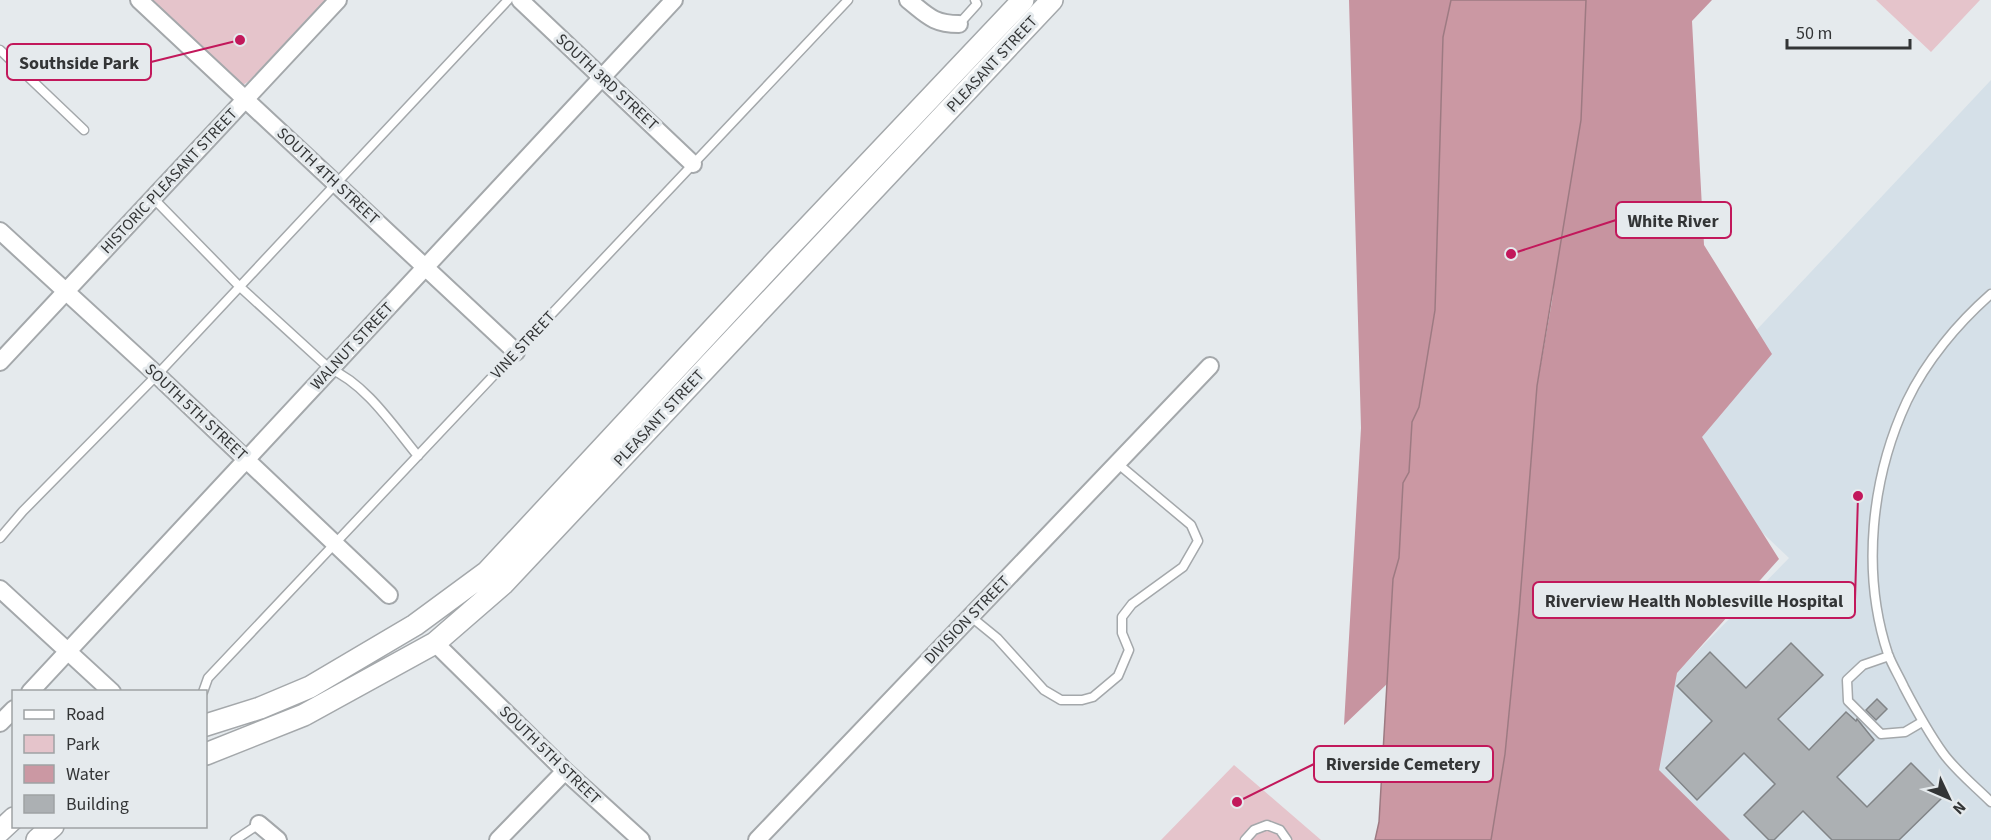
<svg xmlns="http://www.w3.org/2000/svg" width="1991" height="840" font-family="'Source Sans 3',sans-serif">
<rect width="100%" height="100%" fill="#e5eaed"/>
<path fill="#d5e0e8" d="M1991 80V840H1717L1612 738 1789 558 1659 434Z"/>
<path fill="#e5c4cb" d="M149 0H325L249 81 243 85 236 81Z
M1876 0H1980L1931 52Z
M1234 765 1321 840H1161Z"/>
<path fill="#c794a0" d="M1349 0H1451L1443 37 1435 310 1419 407 1412 422 1409 472 1403 483 1399 558 1393 580 1388 683 1344 725 1361 428Z
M1586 0H1712L1692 21 1704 245 1772 354 1702 437 1779 559 1677 673 1659 770 1730 840H1491L1505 754 1519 612 1537 386 1552 301Z"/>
<path fill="#cb98a3" stroke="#9d7a82" stroke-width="1.5" d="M1451 0H1586L1581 120 1537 386 1519 612 1505 754 1491 840H1375L1379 822 1393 579 1399 558 1403 483 1409 472 1412 422 1419 407 1435 310 1443 37Z"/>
<path fill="#acb0b3" stroke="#818487" stroke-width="1.5" d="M1791 643 1823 675 1778 719 1809 750 1846 712 1856 721 1857 719 1874 740 1837 777 1867 807 1911 763 1944 796 1899 840H1832L1803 811 1774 840H1769L1744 815 1775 784 1744 753 1697 800 1666 768 1712 721 1677 686 1710 652 1746 688Z
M1877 699 1887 709 1876 720 1866 710Z"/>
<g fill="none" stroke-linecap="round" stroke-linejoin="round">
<defs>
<path id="service" d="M959 24 977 4 975 0
M0 50 84 130
M153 198 239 286 330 369C365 383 394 427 418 456
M1991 294C1958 323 1926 361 1907 401 1871 478 1861 573 1888 654 1892 665 1899 676 1904 687 1916 710 1928 732 1943 753 1956 771 1975 786 1991 802
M0 538 23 511 157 375 508 0
M970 616 997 638 1044 690 1061 700H1082L1093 697 1118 676 1129 650 1122 633V617L1132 604 1183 567 1198 541 1191 525 1117 463
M1889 656 1863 665 1847 680 1848 701 1881 734 1905 732 1922 722
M203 692 208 678 848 0
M235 840 259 824
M1245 840 1254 830 1267 825 1280 830 1287 840"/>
<path id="minor" d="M139 0 516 352
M520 0 693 164
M908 0C927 15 933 24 959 24
M0 231 157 375 389 595
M0 362 338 0
M0 589 112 692
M435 643 565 771 641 840
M30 692 674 0
M0 723 14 709
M259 824 278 840
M498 840 565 771
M757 840 1210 366"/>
<path id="tertiary" d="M206 725 260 708 310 687 415 625 487 572 775 262 1023 0
M206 754 304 715 435 643 503 584 1052 0
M0 831 14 818
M37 840 53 826"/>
</defs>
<use href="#service" stroke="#a4a8ab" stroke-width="11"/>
<use href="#minor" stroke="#a4a8ab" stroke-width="20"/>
<use href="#tertiary" stroke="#a4a8ab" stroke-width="24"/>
<use href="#service" stroke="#fff" stroke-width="8"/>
<use href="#minor" stroke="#fff" stroke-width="16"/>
<use href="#tertiary" stroke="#fff" stroke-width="21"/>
</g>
<g text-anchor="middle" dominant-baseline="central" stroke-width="6" stroke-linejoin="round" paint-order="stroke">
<g font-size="16" fill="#333536" stroke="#e5eaed">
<text transform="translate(992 64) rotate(-47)">PLEASANT STREET</text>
<text transform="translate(607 82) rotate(43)">SOUTH 3RD STREET</text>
<text transform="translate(328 176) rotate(43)">SOUTH 4TH STREET</text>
<text transform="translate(169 181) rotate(-47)">HISTORIC PLEASANT STREET</text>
<text transform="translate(523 345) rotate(-47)">VINE STREET</text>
<text transform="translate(352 346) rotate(-47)">WALNUT STREET</text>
<text transform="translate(196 412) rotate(43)">SOUTH 5TH STREET</text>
<text transform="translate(659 418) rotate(-47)">PLEASANT STREET</text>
<text transform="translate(967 620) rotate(-46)">DIVISION STREET</text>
<text transform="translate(550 755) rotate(44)">SOUTH 5TH STREET</text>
</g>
</g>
<path fill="none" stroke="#c2185b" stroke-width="2" d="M240 40L151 62M1511 254L1616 220M1858 496L1855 600M1237 802L1314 764"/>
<g fill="#c2185b" stroke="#e5eaed" stroke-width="2">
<circle cx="240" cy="40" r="6"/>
<circle cx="1511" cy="254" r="6"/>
<circle cx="1858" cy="496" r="6"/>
<circle cx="1237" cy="802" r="6"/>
</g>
<g fill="#e5eaed" stroke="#c2185b" stroke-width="2">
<rect x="7" y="44" width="144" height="36" rx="6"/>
<rect x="1616" y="202" width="115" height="36" rx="6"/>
<rect x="1533" y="582" width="322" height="36" rx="6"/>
<rect x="1314" y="746" width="179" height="36" rx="6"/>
</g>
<g font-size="18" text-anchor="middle" font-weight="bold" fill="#333536">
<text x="79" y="69">Southside Park</text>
<text x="1673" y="227">White River</text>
<text x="1694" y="607">Riverview Health Noblesville Hospital</text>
<text x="1403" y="770">Riverside Cemetery</text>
</g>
<rect x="12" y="690" width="195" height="138" fill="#e5eaed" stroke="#9ea2a4" stroke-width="1.5"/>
<rect x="24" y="710" width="30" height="9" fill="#ffffff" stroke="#9ea2a4" stroke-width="1.5"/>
<text x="66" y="720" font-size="18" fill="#333536">Road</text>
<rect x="24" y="735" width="30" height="18" fill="#e5c4cb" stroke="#9ea2a4" stroke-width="1.5"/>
<text x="66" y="750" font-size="18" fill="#333536">Park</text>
<rect x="24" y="765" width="30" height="18" fill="#cb98a3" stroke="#9ea2a4" stroke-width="1.5"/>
<text x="66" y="780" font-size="18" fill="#333536">Water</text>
<rect x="24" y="795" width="30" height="18" fill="#acb0b3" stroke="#9ea2a4" stroke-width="1.5"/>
<text x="66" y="810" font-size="18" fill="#333536">Building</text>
<g transform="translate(1949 798) rotate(134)" stroke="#e5eaed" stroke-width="4.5" paint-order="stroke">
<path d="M0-4.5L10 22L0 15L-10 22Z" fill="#333536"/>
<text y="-9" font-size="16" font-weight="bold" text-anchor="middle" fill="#333536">N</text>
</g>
<path d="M1787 39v9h123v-9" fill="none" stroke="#333536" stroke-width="3"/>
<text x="1796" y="39" font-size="18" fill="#333536" stroke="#e5eaed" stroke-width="4.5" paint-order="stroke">50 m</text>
</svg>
